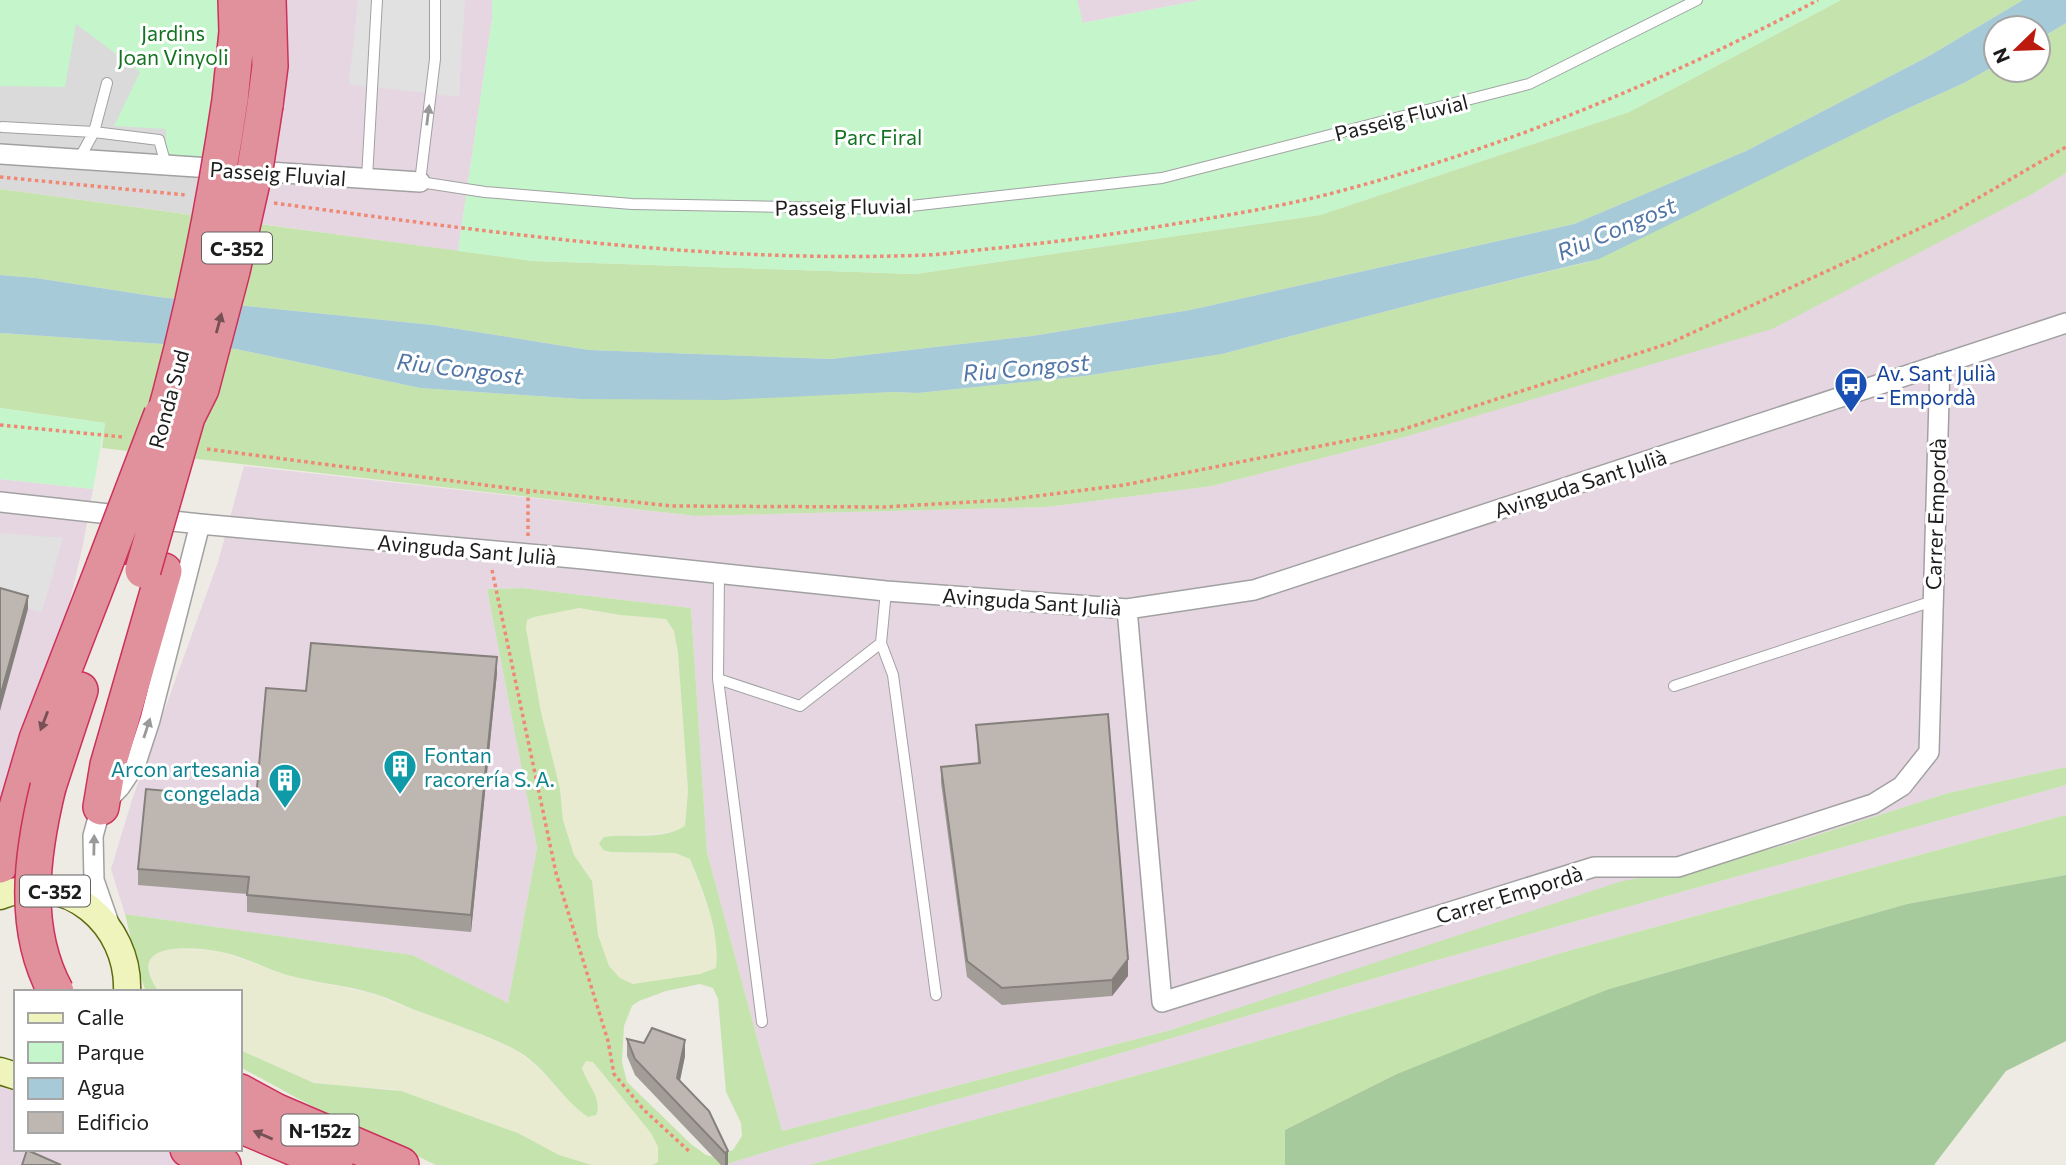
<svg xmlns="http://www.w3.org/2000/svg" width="2066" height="1165" font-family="Commissioner,sans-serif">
<rect width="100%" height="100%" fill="#eeebe4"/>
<path fill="#dbdada" d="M0 0H252L224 219 0 189Z"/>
<path fill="#e6d6e2" d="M252 0H492V19L458 251 224 219Z
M1077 0H1201L1082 23Z
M2066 173V767L1948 793 1789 844 1678 872 1171 1030 782 1131 707 852 691 608 522 588 487 589 537 848 508 1003 412 955 125 914 111 869 132 800 218 562 244 466 696 516 1047 507 1212 486 1401 438 2034 193Z
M0 479 93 489 83 545 37 739 0 865Z
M2066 785V815L1582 947 1182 1063 809 1165H724L785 1146 1067 1069 1430 962Z
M0 1071 16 1076V1149H188L223 1165H0Z"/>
<path fill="#e8ebd0" d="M579 608 621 615 666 619 674 631 678 653 688 790 685 826 679 830 663 833 604 837 599 843 611 852 675 853 690 859 709 910 716 942V968L700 974 634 984 620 978 609 966 602 952 598 934 592 881 574 855 563 820 560 789 541 712 526 628 527 620 542 614Z
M169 948 219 951 290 976 377 995 399 1005 446 1020 516 1050 536 1066 573 1105 588 1117V1085L582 1068 586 1061 593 1062 651 1133 658 1147V1163L652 1165H590L559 1155 518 1133 394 1089 331 1085 306 1080 240 1050V992H159L151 977 149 960 153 954Z"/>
<path fill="#c5e4ad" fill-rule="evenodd" d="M1841 0H2023L1929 56 1746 151 1574 224 1190 310 1032 336 831 359 589 350 433 325 159 297 36 278 0 275V189L534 261 915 274 1320 215 1629 112Z
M2066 23V173L2034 193 1772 329 1401 438 1212 486 1047 507 696 516 102 448 105 423 0 408V333L236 349 420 388 580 399 892 392 918 393 1085 376 1222 354 1441 297 1588 262 1891 116 1964 83 1996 65V70H2038V40Z
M522 588 691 608 707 852 782 1131 1171 1030 1622 881 1678 872 1789 844 1948 793 2066 767V785L1430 962 1067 1069 785 1146 724 1165H652L658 1162V1147L651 1133 593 1062 586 1061 582 1068C587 1084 603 1099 596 1115L588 1117C560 1098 544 1064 514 1049 482 1033 448 1022 415 1010 402 1005 389 998 375 994 347 985 316 983 287 975 264 968 241 955 217 951 185 946 124 942 159 992H146L139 972 125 914 412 955 508 1003 537 848 487 589ZM579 608 621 615 666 619 674 631 678 653 688 790 685 826C662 841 630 833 604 837L599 843 603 850 611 852 675 853 690 859C704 893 720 931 716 968L700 974 633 984 620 978 609 966 598 935 592 881 574 855 563 820 560 789 541 712 526 628 527 620 534 617ZM700 984 713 988 718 999 726 1092 741 1123 742 1136 733 1150 714 1157 706 1155 691 1144 627 1082 622 1062 624 1026 632 1006 639 1001 666 991Z
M2066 815V875L1907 904 1609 989 1285 1130V1165H809L1182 1063 1582 947Z
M240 1050 314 1083 401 1091 518 1133 559 1155 592 1165H436L308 1104 240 1067Z"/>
<path fill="#a6ca9c" d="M2066 875V1041L2006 1071 1934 1165H1285V1130L1397 1074 1609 989 1907 904Z"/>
<path fill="#c4f5cb" d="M0 0H217L219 19 205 159 166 154V129L114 126 140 72 76 24 65 87 0 86Z
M492 0H1077L1083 23 1201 0H1841L1629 112 1320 215 915 274 534 261 458 251 492 19Z
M0 408 105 423 93 489 0 479Z"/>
<path fill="#e1e1e1" d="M358 0H465L459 97 349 84Z
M0 533 63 538 42 612 0 601Z"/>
<path fill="#a7cad8" d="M2023 0H2066V23L2038 40V28H1996V65L1964 83 1891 116 1599 259 1441 297 1222 354 1085 376 918 393 892 392 723 400 580 399 420 388 236 349 0 333V275L36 278 159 297 433 325 589 350 831 359 1032 336 1190 310 1574 224 1746 151 1929 56Z"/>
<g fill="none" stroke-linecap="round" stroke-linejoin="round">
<defs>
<path id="lane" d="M435 0V59L420 182 485 192 632 204 884 209 1162 178 1529 84 1697 0
M2 127 94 132 107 83
M79 159 94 132 159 140 166 165
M367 178 377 0
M719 573 718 679 762 1022
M881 643 893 675 936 995
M718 679 800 706 881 643 886 591
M1674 686 1933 601"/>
<path id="street" d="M0 154 420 182
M0 502 200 524 584 559 886 591 1104 607 1127 609 1254 590 2066 323
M1127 609 1162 1002 1594 867H1678L1873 804 1902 786 1929 752 1940 364
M110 926 94 880 93 836 101 807 120 787 136 763 150 720 200 524"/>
<path id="secondary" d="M0 896C66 869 130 924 127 992
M0 1071 16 1076"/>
<path id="highway" d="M230 100 237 32 236 0
M265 105 270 66 268 0
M48 787 80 690
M101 807 108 765 164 571
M0 865 37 739 104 566
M240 1092 275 1111 401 1165
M240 1125 335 1165
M188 1149 223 1165"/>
</defs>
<use href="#lane" stroke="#a1a1a1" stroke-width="12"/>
<use href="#street" stroke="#a1a1a1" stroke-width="22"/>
<use href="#secondary" stroke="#5c6c0d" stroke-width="29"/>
<use href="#highway" stroke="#cc315c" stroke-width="38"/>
<path stroke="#ef8874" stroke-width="3.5" stroke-dasharray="3.5 3.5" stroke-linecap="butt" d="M0 177 186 195
M274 203C490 232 707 264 926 255 950 254 974 250 998 248 1043 243 1088 238 1132 231 1203 219 1275 209 1344 190 1509 146 1667 80 1818 0
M0 425 123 437
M207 449 523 490 672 506 884 507 1005 500 1124 485 1401 430 1670 343 1947 216 2066 147
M528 536V491
M492 570 556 873 608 1041 614 1074 644 1110 691 1153"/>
<use href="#lane" stroke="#fff" stroke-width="10"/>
<use href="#street" stroke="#fff" stroke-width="19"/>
<use href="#secondary" stroke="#eef4bb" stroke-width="26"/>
<use href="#highway" stroke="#e0919b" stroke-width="35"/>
<defs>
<path id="highway-bridge" d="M158 439C190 328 213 214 230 100
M104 566 162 414
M143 570 187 417 201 389 232 271 255 169 265 105
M48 787C32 853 21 928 56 992"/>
</defs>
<use href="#highway-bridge" stroke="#cc315c" stroke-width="38" stroke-linecap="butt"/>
<use href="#highway-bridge" stroke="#e0919b" stroke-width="35"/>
</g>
<path fill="#a39d98" d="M497 673 471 932 247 912V894L138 885V869L256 799 306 691Z
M976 725 1128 976 1112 996 1002 1005 967 977 941 783V767L978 763Z
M627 1039 685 1056 680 1081 728 1151V1165H721L635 1075 627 1056Z"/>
<path fill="#85807c" d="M28 596V609L0 711V697Z
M497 657V673L471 932V915Z
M1128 959V976L1112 996V980Z
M685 1040V1056L677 1094V1078Z
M728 1151V1165H725V1153Z"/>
<path fill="#beb7b1" stroke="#85807c" stroke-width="2" d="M0 588 28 596 0 697Z
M311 643 497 657 471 915 247 895 249 877 138 869 146 789 256 799 266 688 306 691Z
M1108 714 1128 959 1112 980 1002 988 967 961 941 767 980 763 976 725Z
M652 1028 685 1040 677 1078 709 1111 728 1151 725 1153 635 1059 627 1039 644 1043Z
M27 1150 61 1165H22Z"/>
<defs><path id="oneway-solid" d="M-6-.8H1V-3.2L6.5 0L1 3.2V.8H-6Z" transform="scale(1.75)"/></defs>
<g fill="#999">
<use href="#oneway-solid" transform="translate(428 115) rotate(-83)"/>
<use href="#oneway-solid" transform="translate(147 728) rotate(-72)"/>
<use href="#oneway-solid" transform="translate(94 845) rotate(-89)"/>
</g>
<g fill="#755156">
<use href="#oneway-solid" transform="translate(219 323) rotate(-75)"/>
<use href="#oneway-solid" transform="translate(44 721) rotate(111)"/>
<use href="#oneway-solid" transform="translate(263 1135) rotate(-157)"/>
</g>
<defs>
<symbol id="bus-pin" viewBox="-11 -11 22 30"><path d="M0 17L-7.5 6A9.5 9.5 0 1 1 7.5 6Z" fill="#1a4fb4" stroke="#fff"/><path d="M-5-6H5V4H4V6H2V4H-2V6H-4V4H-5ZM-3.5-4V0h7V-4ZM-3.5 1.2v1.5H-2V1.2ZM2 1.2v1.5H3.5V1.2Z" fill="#fff"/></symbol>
<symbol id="building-pin" viewBox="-11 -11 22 30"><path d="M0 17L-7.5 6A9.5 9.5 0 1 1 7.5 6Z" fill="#0f9aa8" stroke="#fff"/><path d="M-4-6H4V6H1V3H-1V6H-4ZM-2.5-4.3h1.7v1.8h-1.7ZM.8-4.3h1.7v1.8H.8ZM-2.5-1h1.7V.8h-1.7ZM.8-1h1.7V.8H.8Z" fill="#fff"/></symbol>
</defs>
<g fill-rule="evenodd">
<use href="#bus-pin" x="1832" y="365" width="38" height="52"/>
<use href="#building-pin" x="381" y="747" width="38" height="52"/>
<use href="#building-pin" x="266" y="761" width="38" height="52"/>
</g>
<g text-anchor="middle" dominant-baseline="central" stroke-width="6" stroke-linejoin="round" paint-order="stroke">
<g fill="#fff" stroke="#616161" stroke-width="2">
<rect x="202" y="232.5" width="70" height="31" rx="5"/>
<rect x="20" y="875.5" width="70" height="31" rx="5"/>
<rect x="281.5" y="1114.5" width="77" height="31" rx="5"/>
</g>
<g font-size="19" font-weight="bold" fill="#1d1d1d">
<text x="237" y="248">C-352</text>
<text x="55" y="891">C-352</text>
<text x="320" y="1130">N-152z</text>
</g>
<g font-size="21" fill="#137321" stroke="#fff">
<text x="173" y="32">Jardins<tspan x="173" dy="24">Joan Vinyoli</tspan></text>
<text x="878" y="136">Parc Firal</text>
</g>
<g font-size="21" fill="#1d1d1d" stroke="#fff">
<text transform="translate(1401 117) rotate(-14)">Passeig Fluvial</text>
<text transform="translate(278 173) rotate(4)">Passeig Fluvial</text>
<text transform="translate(843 206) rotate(-1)">Passeig Fluvial</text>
<text transform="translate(168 399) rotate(-75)">Ronda Sud</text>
<text transform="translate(1580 483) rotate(-18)">Avinguda Sant Julià</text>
<text transform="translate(1935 514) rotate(-88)">Carrer Empordà</text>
<text transform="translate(467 549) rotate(5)">Avinguda Sant Julià</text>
<text transform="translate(1032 601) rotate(4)">Avinguda Sant Julià</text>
<text transform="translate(1509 894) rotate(-17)">Carrer Empordà</text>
</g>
<g font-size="21" fill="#164399" stroke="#fff" text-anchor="start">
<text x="1876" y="372">Av. Sant Julià<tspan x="1876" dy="24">- Empordà</tspan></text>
</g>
<g font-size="21" fill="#0d838f" stroke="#fff" text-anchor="start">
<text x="424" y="754">Fontan<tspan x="424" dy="24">racorería S. A.</tspan></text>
<text x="260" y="768" text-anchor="end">Arcon artesania<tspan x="260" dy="24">congelada</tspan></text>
</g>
<g font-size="23" font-style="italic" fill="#5176a6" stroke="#fff">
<text transform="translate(1616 228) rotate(-23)">Riu Congost</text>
<text transform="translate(1026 367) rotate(-5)">Riu Congost</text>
<text transform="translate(460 368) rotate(7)">Riu Congost</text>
</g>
</g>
<rect x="14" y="990" width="228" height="161" fill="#ffffff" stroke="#a5a5a5" stroke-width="2"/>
<rect x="28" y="1013" width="35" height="10" fill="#eef4bb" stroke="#a5a5a5" stroke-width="2"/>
<text x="77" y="1025" font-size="21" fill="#1d1d1d">Calle</text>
<rect x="28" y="1042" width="35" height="21" fill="#c4f5cb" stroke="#a5a5a5" stroke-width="2"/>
<text x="77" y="1060" font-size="21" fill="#1d1d1d">Parque</text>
<rect x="28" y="1078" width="35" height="21" fill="#a7cad8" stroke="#a5a5a5" stroke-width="2"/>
<text x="77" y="1095" font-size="21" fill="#1d1d1d">Agua</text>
<rect x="28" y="1112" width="35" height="21" fill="#beb7b1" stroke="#a5a5a5" stroke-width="2"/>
<text x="77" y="1130" font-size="21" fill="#1d1d1d">Edificio</text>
<g transform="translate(2017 49) rotate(247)"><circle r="33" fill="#ffffff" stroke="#a5a5a5" stroke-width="2"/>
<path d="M0-5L12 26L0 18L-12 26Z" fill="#bc1a0f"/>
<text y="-10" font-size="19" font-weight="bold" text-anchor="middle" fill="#1d1d1d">N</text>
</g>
</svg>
